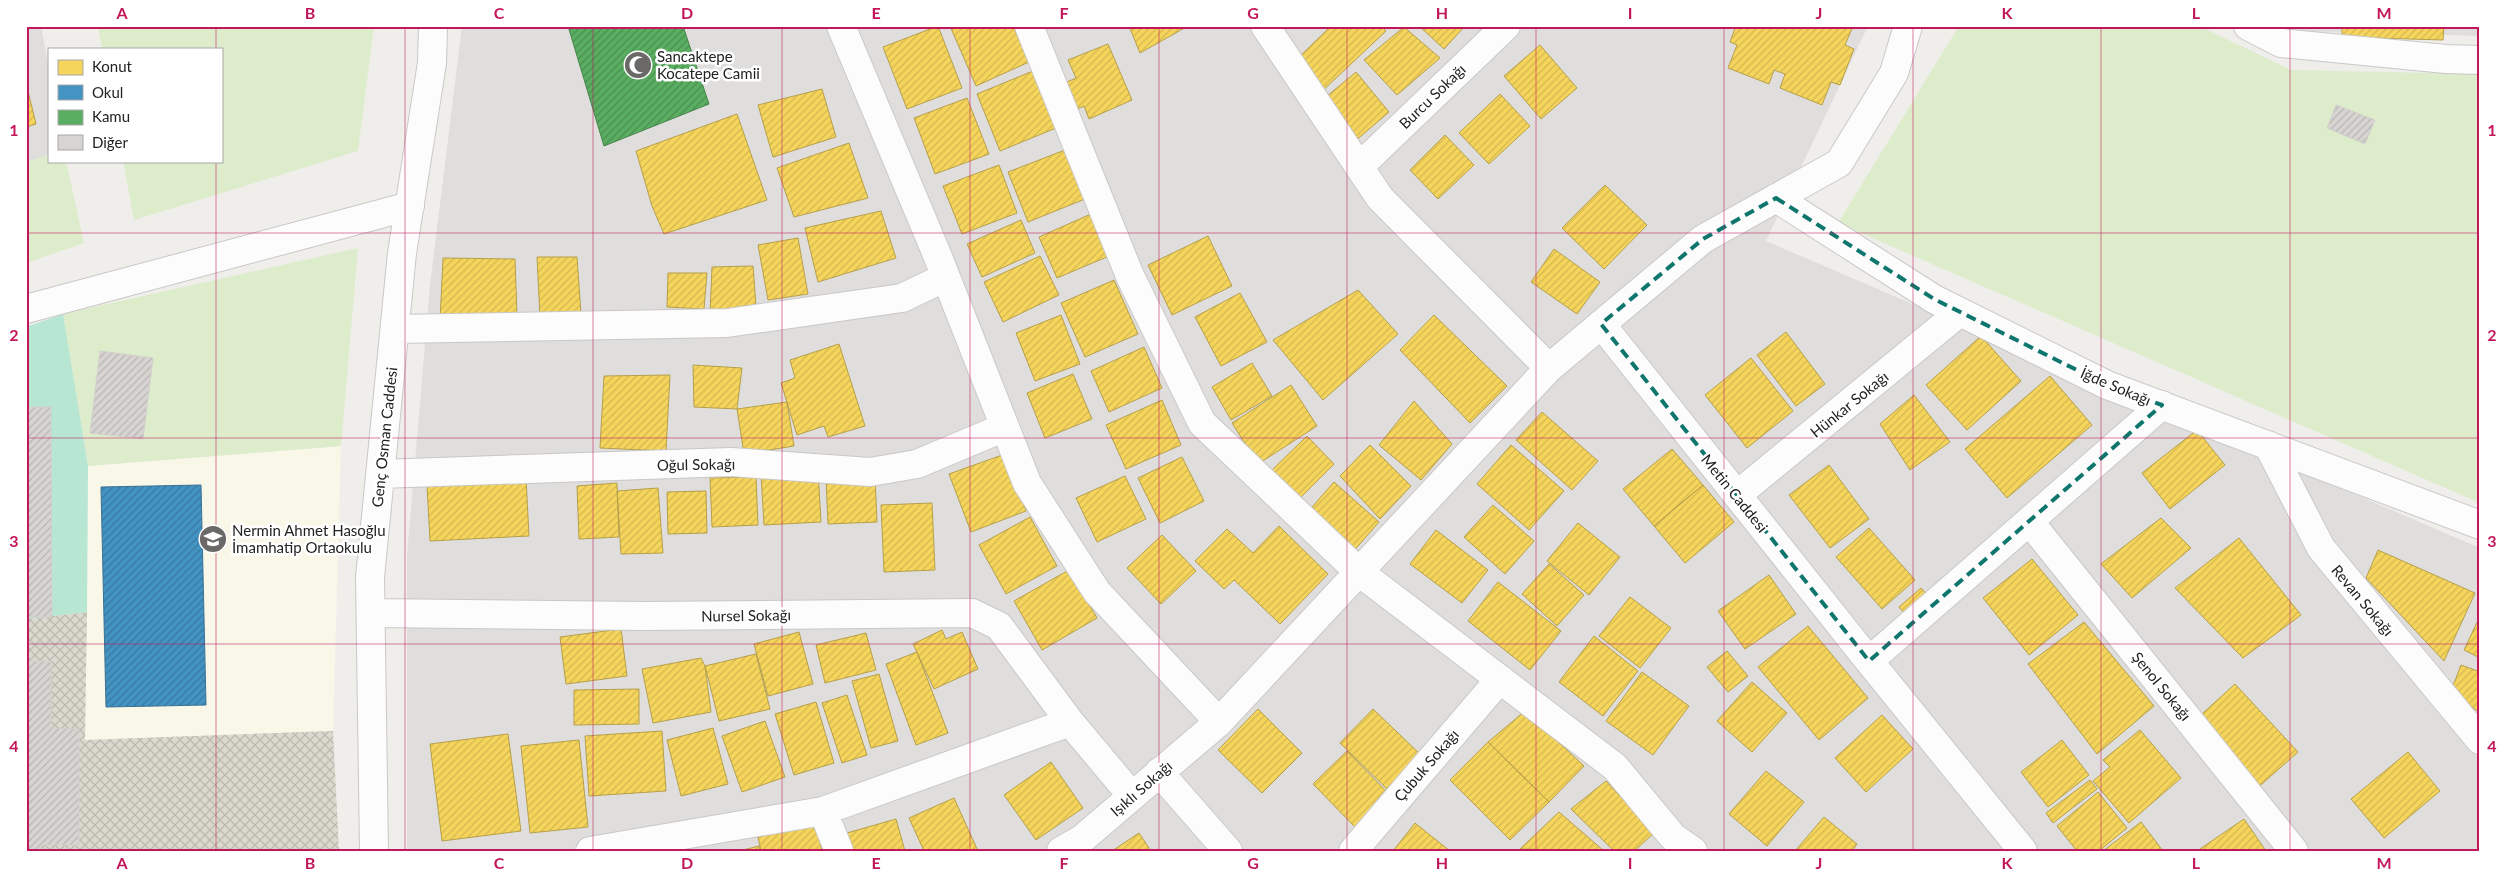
<svg xmlns="http://www.w3.org/2000/svg" width="2506" height="877" font-family="Lato,sans-serif">
<defs>
<pattern id="construction-cross-hatch" width="8" height="8" patternUnits="userSpaceOnUse" patternTransform="scale(1.25)"><rect width="8" height="8" fill="#d9d9cd"/><path d="M0 0l8 8M0 8l8-8" fill="none" stroke="#babab0"/></pattern>
<pattern id="homes-hatch" width="6" height="6" patternUnits="userSpaceOnUse" patternTransform="scale(1.25)"><rect width="6" height="6" fill="#f6d55c"/><path d="M-1 1l2-2M0 6l6-6M5 7l2-2" fill="none" stroke="#d3b750"/></pattern>
<pattern id="schools-hatch" width="6" height="6" patternUnits="userSpaceOnUse" patternTransform="scale(1.25)"><rect width="6" height="6" fill="#4393c3"/><path d="M-1 1l2-2M0 6l6-6M5 7l2-2" fill="none" stroke="#38789e"/></pattern>
<pattern id="public-hatch" width="6" height="6" patternUnits="userSpaceOnUse" patternTransform="scale(1.25)"><rect width="6" height="6" fill="#5aae61"/><path d="M-1 1l2-2M0 6l6-6M5 7l2-2" fill="none" stroke="#4a8d50"/></pattern>
<pattern id="building-hatch" width="6" height="6" patternUnits="userSpaceOnUse" patternTransform="scale(1.25)"><rect width="6" height="6" fill="#d7d4d2"/><path d="M-1 1l2-2M0 6l6-6M5 7l2-2" fill="none" stroke="#b8b6b4"/></pattern>
</defs>
<rect width="100%" height="100%" fill="#f0eeeb"/>
<path fill="#dfdedc" d="M26 26H41L49 69V155L26 162Z
M462 26H1868L1766 241 2480 548V851H407V555L430 285Z
M2272 26H2480V36L2282 31Z"/>
<path fill="#f8f7e8" d="M341 446 333 731 85 740 88 466Z"/>
<path fill="url(#construction-cross-hatch)" d="M87 612 85 740 333 731 339 851H26V619Z"/>
<path fill="#ddeccb" d="M98 26H374L358 151 134 220 123 161H221V49H102Z
M1959 26H2199L2291 70 2480 74V503L1838 223Z
M49 155V161H66L84 243 26 263V162Z
M358 248 341 446 88 466 63 314Z"/>
<path fill="#b7e6d2" d="M63 314 88 466 87 612 26 619V327Z"/>
<path fill="url(#homes-hatch)" stroke="#b69f4b" d="M938 26 962 88 907 109 883 47Z
M950 26H1013L1029 62 976 86Z
M1129 26H1188L1140 53Z
M1331 26H1381L1386 31 1319 94 1295 61Z
M1419 26H1465L1444 49Z
M1736 26H1853L1845 45 1854 49 1840 85 1831 82 1822 105 1780 88 1785 74 1774 70 1769 84 1728 68 1737 45 1730 42Z
M2342 26H2444L2443 40 2342 37Z
M1404 27 1440 58 1397 95 1364 60Z
M1108 44 1132 100 1089 119 1084 106 1071 112 1060 85 1076 78 1068 60Z
M1540 45 1577 88 1541 119 1504 76Z
M1033 71 1056 128 1000 151 977 94Z
M1356 72 1389 112 1354 142 1320 102Z
M26 83 36 124 26 127Z
M822 89 836 137 773 157 758 105Z
M1500 94 1530 126 1489 164 1459 133Z
M967 98 989 154 935 174 914 118Z
M737 114 767 200 664 234 652 206 636 151Z
M1445 135 1474 165 1438 199 1410 170Z
M849 143 868 198 794 217 777 168Z
M1065 150 1085 199 1028 222 1008 172Z
M999 165 1017 213 962 234 943 186Z
M1605 185 1647 225 1604 269 1562 228Z
M881 211 896 258 818 282 805 228Z
M1091 214 1109 256 1057 278 1039 237Z
M1021 220 1035 253 982 277 967 244Z
M1208 236 1232 286 1172 315 1148 265Z
M798 238 808 294 768 300 758 245Z
M1554 249 1600 282 1577 314 1531 282Z
M1040 256 1059 295 1003 322 984 282Z
M537 257H577L581 314 540 317Z
M443 258 515 259 517 316 440 321Z
M753 266 756 306 710 314 712 267Z
M668 273H707L704 309 667 307Z
M1114 280 1138 334 1085 357 1061 303Z
M1358 290 1398 334 1323 400 1273 340Z
M1240 293 1267 342 1221 366 1195 317Z
M1061 315 1080 364 1035 381 1016 333Z
M1434 315 1507 386 1470 423 1400 350Z
M1786 332 1825 384 1796 406 1757 355Z
M1981 336 2021 381 1967 430 1926 385Z
M839 344 865 426 828 437 824 426 797 435 781 383 795 378 790 360Z
M1144 347 1162 388 1109 412 1091 371Z
M1751 358 1793 411 1747 448 1705 395Z
M1252 363 1272 396 1231 420 1212 387Z
M693 365 742 368 737 409 694 407Z
M1073 374 1092 419 1045 438 1027 393Z
M670 375 666 451 600 448 604 376Z
M2050 376 2092 425 2007 498 1965 449Z
M1291 385 1317 426 1258 464 1232 423Z
M1914 395 1950 442 1910 470 1880 424Z
M1162 400 1181 445 1126 469 1106 425Z
M1414 401 1452 444 1421 480 1379 445Z
M787 402 794 446 744 454 737 409Z
M1542 412 1598 461 1572 490 1516 440Z
M2197 430 2225 465 2170 509 2142 473Z
M1307 436 1334 464 1296 502 1268 474Z
M1370 445 1411 486 1380 519 1340 476Z
M1511 445 1564 491 1529 530 1477 484Z
M1672 449 1703 485 1654 526 1623 489Z
M1005 454 1026 511 971 532 949 474Z
M1182 457 1204 501 1160 523 1138 478Z
M1829 465 1869 519 1830 548 1789 495Z
M818 471 821 522 764 525 761 474Z
M875 476 877 522 828 524 826 478Z
M1125 476 1146 519 1097 542 1076 498Z
M756 477 758 525 712 527 710 478Z
M526 478 529 536 430 541 427 484Z
M1334 482 1379 522 1351 554 1306 514Z
M617 483 619 537 579 539 577 486Z
M1703 485 1734 522 1685 563 1654 526Z
M658 488 663 553 621 554 617 491Z
M706 491 707 533 668 534 667 492Z
M932 503 935 570 884 572 881 505Z
M1493 505 1534 541 1505 574 1464 537Z
M1030 517 1057 566 1006 594 979 545Z
M2161 518 2191 548 2132 598 2101 564Z
M1578 523 1620 557 1589 595 1547 561Z
M1279 526 1328 574 1280 624 1234 580 1224 589 1195 561 1227 529 1253 553Z
M1869 528 1915 580 1882 609 1836 557Z
M1436 530 1488 570 1462 603 1410 564Z
M1162 535 1196 571 1161 604 1127 568Z
M2239 538 2301 615 2243 658 2175 588Z
M2378 550 2475 593 2444 661 2366 578Z
M2032 559 2078 615 2029 655 1983 598Z
M1549 564 1584 595 1557 626 1522 594Z
M1069 570 1097 618 1042 650 1014 601Z
M1769 575 1796 614 1745 649 1718 611Z
M1498 582 1561 631 1530 670 1468 621Z
M1921 588 1933 602 1911 621 1899 607Z
M1630 597 1671 628 1640 668 1599 636Z
M2480 616V658L2464 650Z
M2084 622 2154 706 2097 754 2028 664Z
M1808 626 1868 698 1819 740 1758 667Z
M621 629 627 676 566 684 560 637Z
M942 630 946 639 962 632 978 669 934 689 913 644Z
M799 632 813 684 768 696 754 644Z
M866 633 876 670 825 683 816 645Z
M1594 636 1638 671 1603 716 1559 682Z
M1727 651 1748 676 1728 692 1707 667Z
M917 652 948 733 916 745 886 664Z
M756 654 770 709 719 721 705 666Z
M701 658 705 666 711 712 653 723 642 669Z
M2461 665 2480 672V713L2451 691Z
M1642 672 1689 706 1653 755 1606 721Z
M879 674 898 741 871 748 852 681Z
M1752 682 1787 713 1752 752 1717 721Z
M2235 684 2298 752 2254 791 2192 723Z
M639 689V724L574 725V690Z
M847 695 867 755 842 763 822 703Z
M816 702 834 763 794 775 775 714Z
M1258 709 1302 753 1262 793 1218 750Z
M1373 709 1421 755 1387 789 1340 743Z
M1525 711 1584 766 1549 802 1488 742Z
M1882 715 1913 749 1866 792 1835 758Z
M765 721 785 777 742 792 722 736Z
M713 728 728 784 681 796 667 740Z
M2140 730 2181 778 2129 823 2093 781 2110 767 2103 760Z
M662 731 666 791 589 796 585 736Z
M508 734 521 831 442 841 430 744Z
M579 740 588 827 530 833 521 746Z
M2062 740 2089 775 2048 807 2021 772Z
M1488 742 1549 802 1510 840 1450 780Z
M1347 751 1389 794 1356 828 1313 784Z
M2408 752 2440 791 2384 838 2351 799Z
M1051 762 1083 808 1036 840 1004 795Z
M1766 771 1804 802 1767 846 1729 814Z
M2090 780 2097 789 2053 823 2046 813Z
M1606 781 1654 833 1634 851H1614L1571 809Z
M2098 792 2127 828 2099 851H2077L2057 826Z
M954 798 978 851H924L909 818Z
M1559 812 1604 851 1520 849Z
M1824 817 1857 844 1852 851H1795Z
M896 819 905 851H844L840 835Z
M2244 819 2266 851H2197Z
M2141 822 2163 851H2103Z
M1415 823 1450 851H1393Z
M816 824 822 851H761L758 837Z
M1139 833 1151 851H1112Z
M759 846 760 851H739Z"/>
<path fill="url(#schools-hatch)" stroke="#397193" d="M201 485 206 705 106 707 101 487Z"/>
<path fill="url(#public-hatch)" stroke="#49844e" d="M568 26H683L709 104 604 146Z"/>
<path fill="url(#building-hatch)" stroke="#d3d0cc" d="M2336 105 2375 120 2365 144 2327 128Z
M100 351 153 358 143 439 90 433Z
M26 407H51L52 617H26Z
M26 661H51V728L79 729V845H41V851H26Z"/>
<g fill="none" stroke-linecap="round" stroke-linejoin="round">
<defs>
<path id="minor" d="M841 26 938 257 1027 483 1097 592 1219 722 1549 368
M1029 26 1130 276 1202 423 1359 572 1615 767 1673 837 1693 851
M1265 26 1380 198 1549 368 1703 239 1839 163 1894 73 1908 26
M2248 26 2281 43 2446 59 2480 60
M1359 167 1506 26
M1776 198 1934 299 2107 385 2480 525
M26 309 410 206
M1601 324 1869 661
M395 329 727 323 902 298 946 277
M2268 445 2321 548 2480 740
M380 474 731 462 870 472 917 464 1005 427
M1737 495 1960 312
M2029 521 2294 851
M371 613 644 616 972 613 999 626 1070 722
M1159 772 1228 851
M374 851 370 577 402 253 432 63 433 26
M590 851 823 811
M839 851 823 811 1070 722 1132 796
M1061 851 1082 839 1219 722
M1353 851 1500 679
M2023 851 1869 661 2162 405"/>
</defs>
<use href="#minor" stroke="#c9c8c7" stroke-width="30"/>
<use href="#minor" stroke="#fdfcfc" stroke-width="28"/>
</g>
<path fill="none" stroke="#0f766e" stroke-width="4" stroke-dasharray="10 6" stroke-linejoin="round" d="M1776 198 1934 299 2107 385 2162 405 1869 661 1601 324 1703 239Z"/>
<path fill="none" stroke="#c2185b" stroke-width="1" stroke-opacity="0.55" d="M216 26V49M405 26V851M593 26V851M782 26V851M970 26V851M1159 26V851M1347 26V851M1536 26V851M1724 26V851M1913 26V851M2101 26V851M2290 26V851M216 161V851M26 233H2480M26 438H2480M26 644H2480"/>
<defs>
<symbol id="mosque-disc" viewBox="-11 -11 22 22"><circle r="9.5" fill="#6a6968" stroke="#fff"/><path d="M3.5-4.9A6 6 0 1 0 3.5 4.9A5 5 0 1 1 3.5-4.9Z" fill="#fff"/></symbol>
<symbol id="school-disc" viewBox="-11 -11 22 22"><circle r="9.5" fill="#6a6968" stroke="#fff"/><path d="M0-5L7-2L0 1L-7-2ZM-4 1L0 2.5L4 1V4Q0 6-4 4Z" fill="#fff"/></symbol>
</defs>
<g fill-rule="evenodd">
<use href="#mosque-disc" x="622" y="49" width="32" height="32"/>
<use href="#school-disc" x="197" y="523" width="32" height="32"/>
</g>
<g text-anchor="middle" dominant-baseline="central" stroke-width="5" stroke-linejoin="round" paint-order="stroke">
<g font-size="15" fill="#222" stroke="#fff" text-anchor="start">
<text x="657" y="56">Sancaktepe<tspan x="657" dy="17">Kocatepe Camii</tspan></text>
<text x="232" y="530">Nermin Ahmet Hasoğlu<tspan x="232" dy="17">İmamhatip Ortaokulu</tspan></text>
</g>
<g font-size="15" fill="#222" stroke="#fff">
<text transform="translate(1432 96) rotate(-44)">Burcu Sokağı</text>
<text transform="translate(2116 386) rotate(23)">İğde Sokağı</text>
<text transform="translate(1849 404) rotate(-39)">Hünkar Sokağı</text>
<text transform="translate(384 437) rotate(-84)">Genç Osman Caddesi</text>
<text transform="translate(696 464) rotate(-1)">Oğul Sokağı</text>
<text transform="translate(1735 493) rotate(51)">Metin Caddesi</text>
<text transform="translate(2363 600) rotate(50)">Revan Sokağı</text>
<text transform="translate(746 615) rotate(-1)">Nursel Sokağı</text>
<text transform="translate(2162 686) rotate(51)">Şenol Sokağı</text>
<text transform="translate(1426 765) rotate(-49)">Çubuk Sokağı</text>
<text transform="translate(1141 788) rotate(-41)">Işıklı Sokağı</text>
</g>
</g>
<rect width="2506" height="877" fill="none" stroke="#ffffff" stroke-width="55"/>
<rect x="48" y="48" width="175" height="115" fill="#ffffff" stroke="#a7a7a7"/>
<rect x="58" y="60" width="25" height="15" fill="#f6d55c" stroke="#a7a7a7"/>
<text x="92" y="72" font-size="15" fill="#222222">Konut</text>
<rect x="58" y="85" width="25" height="15" fill="#4393c3" stroke="#a7a7a7"/>
<text x="92" y="98" font-size="15" fill="#222222">Okul</text>
<rect x="58" y="110" width="25" height="15" fill="#5aae61" stroke="#a7a7a7"/>
<text x="92" y="122" font-size="15" fill="#222222">Kamu</text>
<rect x="58" y="135" width="25" height="15" fill="#d7d4d2" stroke="#a7a7a7"/>
<text x="92" y="148" font-size="15" fill="#222222">Diğer</text>
<rect x="28" y="28" width="2450" height="822" fill="none" stroke="#c2185b" stroke-width="2"/>
<g font-size="16" text-anchor="middle" font-weight="bold" fill="#c2185b">
<text x="122" y="19">A</text>
<text x="310" y="19">B</text>
<text x="499" y="19">C</text>
<text x="687" y="19">D</text>
<text x="876" y="19">E</text>
<text x="1064" y="19">F</text>
<text x="1253" y="19">G</text>
<text x="1442" y="19">H</text>
<text x="1630" y="19">I</text>
<text x="1819" y="19">J</text>
<text x="2007" y="19">K</text>
<text x="2196" y="19">L</text>
<text x="2384" y="19">M</text>
<text x="14" y="136">1</text>
<text x="2492" y="136">1</text>
<text x="14" y="341">2</text>
<text x="2492" y="341">2</text>
<text x="14" y="547">3</text>
<text x="2492" y="547">3</text>
<text x="14" y="752">4</text>
<text x="2492" y="752">4</text>
<text x="122" y="869">A</text>
<text x="310" y="869">B</text>
<text x="499" y="869">C</text>
<text x="687" y="869">D</text>
<text x="876" y="869">E</text>
<text x="1064" y="869">F</text>
<text x="1253" y="869">G</text>
<text x="1442" y="869">H</text>
<text x="1630" y="869">I</text>
<text x="1819" y="869">J</text>
<text x="2007" y="869">K</text>
<text x="2196" y="869">L</text>
<text x="2384" y="869">M</text>
</g>
</svg>
